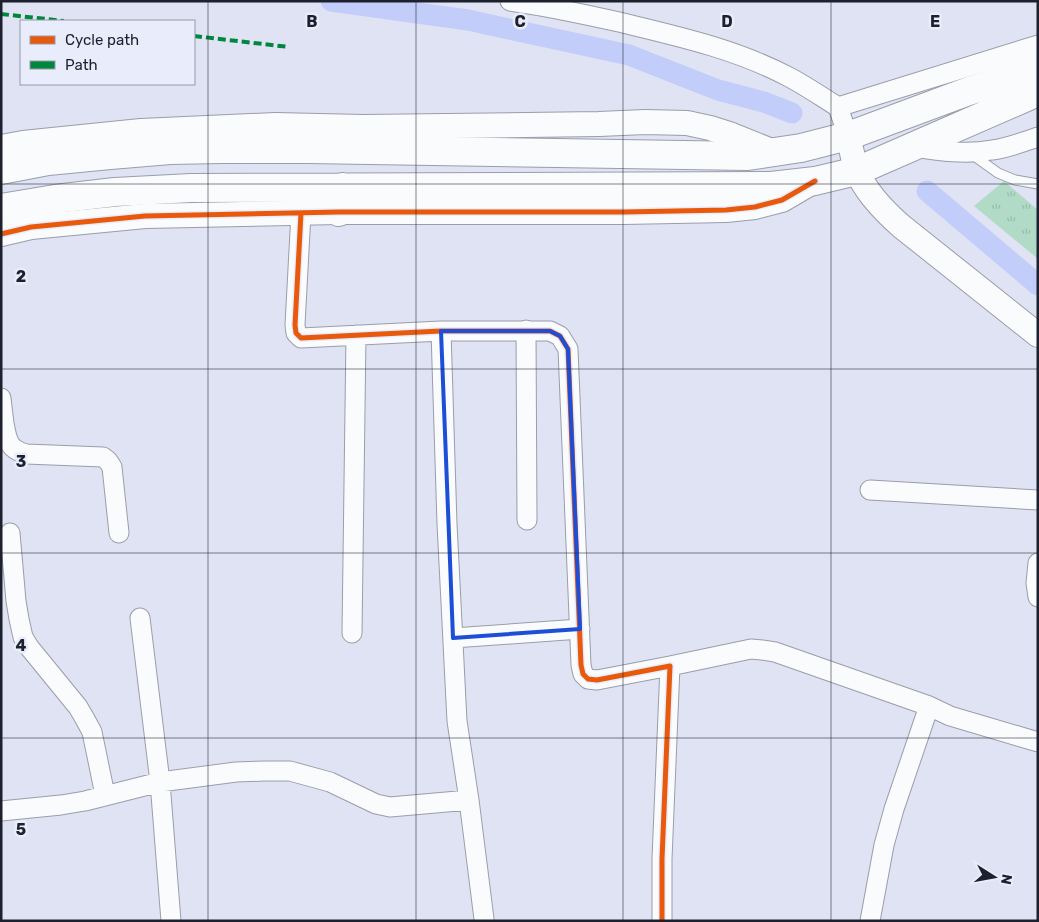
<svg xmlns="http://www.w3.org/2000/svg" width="1039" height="922" font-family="Rubik,sans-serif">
<defs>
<pattern id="park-tufts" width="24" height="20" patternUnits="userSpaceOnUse" patternTransform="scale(1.25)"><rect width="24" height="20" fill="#b1dbc7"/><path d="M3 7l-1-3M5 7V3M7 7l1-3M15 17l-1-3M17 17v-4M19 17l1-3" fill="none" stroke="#98bcab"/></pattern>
</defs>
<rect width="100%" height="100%" fill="#dfe3f3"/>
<path fill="url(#park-tufts)" d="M1004 181 1038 210V259L974 206Z"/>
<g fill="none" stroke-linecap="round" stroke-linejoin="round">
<path stroke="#c2cdfa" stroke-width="21" d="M331 1 468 20 629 55 718 90 764 102 792 113
M927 191 1038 285"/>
<defs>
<path id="service" d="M973 155 998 173 1015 180 1038 184"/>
<path id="minor" d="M510 1C547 6 583 14 619 22 677 36 736 49 789 77 806 86 822 97 838 107L848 136
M838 107 1038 45
M914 147C940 151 966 155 992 150 1008 148 1023 142 1038 137
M301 213 295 325 296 333 301 338 441 331H550L560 336 568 349 581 665 583 674 588 679 597 680 670 666 662 859V921
M526 330 527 520
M441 331 447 524 457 721 469 800 484 919
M1 398C2 407 3 415 4 423 7 440 8 449 26 454L103 457 108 461 112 467 119 533
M870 490 1038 500
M10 533 16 601 19 619 23 637 29 647 78 707 85 719 92 732 105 795
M1038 563 1036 583 1038 597
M140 618 160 782 171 921
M352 633 356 335
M453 638 580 629
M670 666 751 649 762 650 775 652 929 706 950 716 1038 742
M1 811 61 805 85 801 160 782 236 772 265 771H290L330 782 376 804 390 807 469 800
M870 921 884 845 894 809 929 706"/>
<path id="tertiary" d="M848 136C851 147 853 160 857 171 866 193 884 211 901 226L1038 335
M1 147 23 143 141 131 275 125 363 127 599 124 645 122 687 123 710 128 732 135 774 152
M1 234 31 227 145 216 339 212H624L726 210 755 207 782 200 811 183"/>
<path id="trunk" d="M1 170 48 161 110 155 170 150 222 149H307L748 156 801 148 848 136 969 91 1038 68
M1 208 55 199 115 192 191 188 771 186 815 181 857 171 1038 92
M339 212 342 187"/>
</defs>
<use href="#service" stroke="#9a9daa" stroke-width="11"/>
<use href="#minor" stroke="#9a9daa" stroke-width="21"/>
<use href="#tertiary" stroke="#9a9daa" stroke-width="26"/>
<use href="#trunk" stroke="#9a9daa" stroke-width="30"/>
<use href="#service" stroke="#fafbfd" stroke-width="9"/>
<use href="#minor" stroke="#fafbfd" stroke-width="19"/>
<use href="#tertiary" stroke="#fafbfd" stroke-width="24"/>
<use href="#trunk" stroke="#fafbfd" stroke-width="28"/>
<path stroke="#00873e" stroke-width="4" stroke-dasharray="8 4" stroke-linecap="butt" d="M1 14 64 21
M194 36 289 47"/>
<defs>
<path id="cycleway" d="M301 213 295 325 296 333 301 338 441 331H550L560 336 568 349 581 665 583 674 588 679 597 680 670 666 662 859V921
M1 234 31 227 145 216 339 212H624L726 210 755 207 782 200 815 181"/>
</defs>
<use href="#cycleway" stroke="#e8ecfb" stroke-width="8"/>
<use href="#cycleway" stroke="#e8590c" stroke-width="5"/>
</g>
<path fill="none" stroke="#1d4ed8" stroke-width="4" stroke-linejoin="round" d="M441 331H550L560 336 568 349 580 629 453 638Z"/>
<path fill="none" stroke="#1d202d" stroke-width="1" stroke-opacity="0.55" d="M208 1V921M416 1V921M623 1V921M831 1V921M1 184H1038M1 369H1038M1 553H1038M1 738H1038"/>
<g font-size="16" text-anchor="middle" font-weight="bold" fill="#1d202d" stroke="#e8ecfb" stroke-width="5" stroke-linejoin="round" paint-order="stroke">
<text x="312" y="27">B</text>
<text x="520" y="27">C</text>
<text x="727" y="27">D</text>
<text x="935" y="27">E</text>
<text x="21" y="282">2</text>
<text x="21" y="467">3</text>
<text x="21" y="651">4</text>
<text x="21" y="835">5</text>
</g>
<rect width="1039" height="922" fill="none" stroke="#1d202d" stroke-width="5"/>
<rect x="20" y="20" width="175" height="65" fill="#e8ecfb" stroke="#979aa9"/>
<rect x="30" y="36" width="25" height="8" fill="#e8590c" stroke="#979aa9"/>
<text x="65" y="45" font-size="15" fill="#1d202d">Cycle path</text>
<rect x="30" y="61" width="25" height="8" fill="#00873e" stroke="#979aa9"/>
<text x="65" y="70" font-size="15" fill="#1d202d">Path</text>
<g transform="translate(994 877) rotate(101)" stroke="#e8ecfb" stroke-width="4" paint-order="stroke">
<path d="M0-4L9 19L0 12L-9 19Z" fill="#1d202d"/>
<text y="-8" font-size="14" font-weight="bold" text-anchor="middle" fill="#1d202d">N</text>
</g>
</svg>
